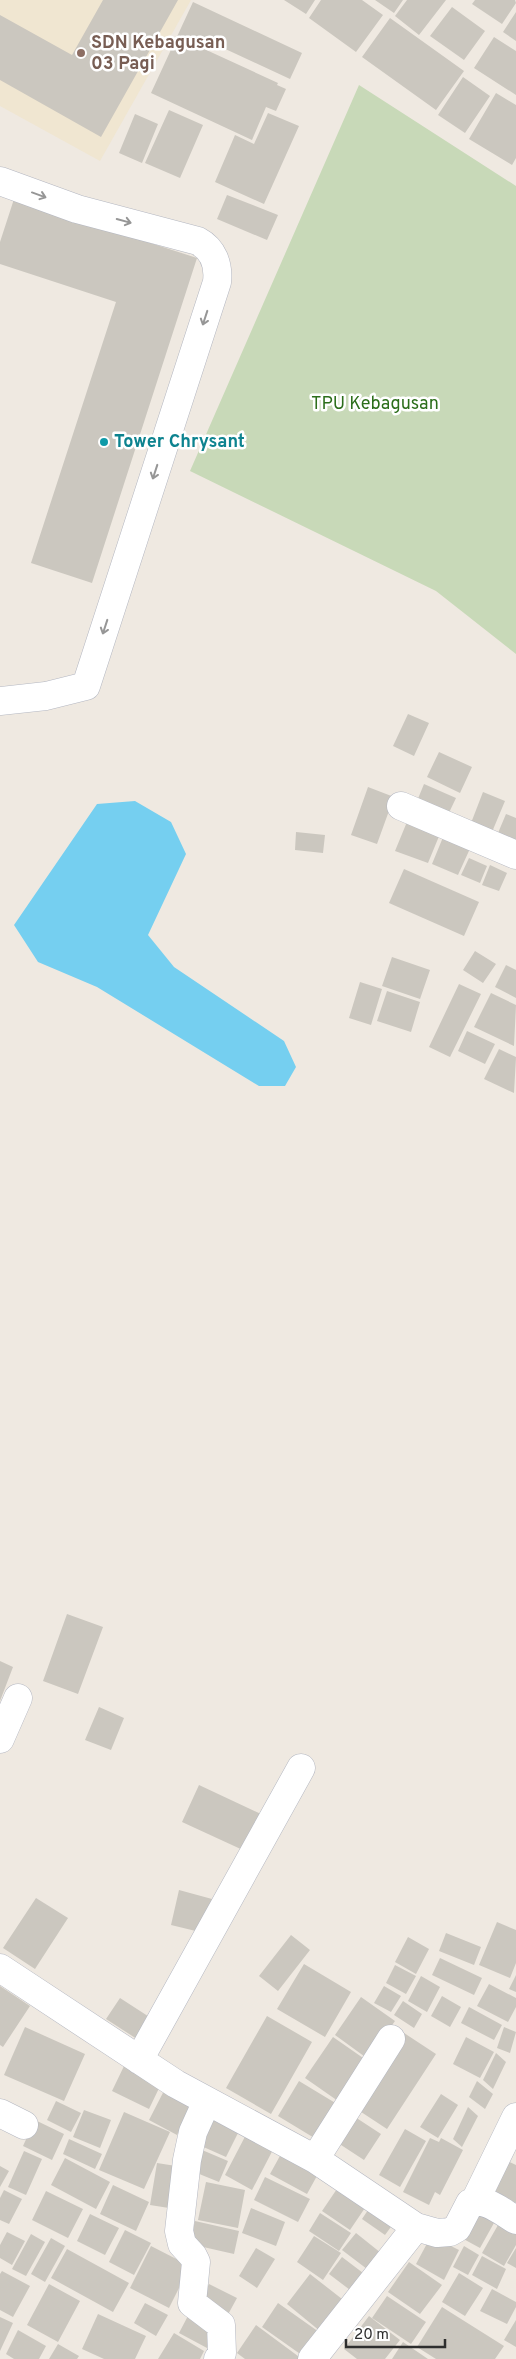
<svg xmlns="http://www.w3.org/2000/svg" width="516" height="2359" font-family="Overpass,sans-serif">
<rect width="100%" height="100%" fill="#efe9e1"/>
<path fill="#f0e6d1" d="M0 0H191L100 161 0 106Z"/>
<path fill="#c8d9b8" d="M359 85 516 186V654L436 591 190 471Z"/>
<path fill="#75cff0" d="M135 801 171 822 186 854 148 935 174 967 284 1041 296 1067 285 1086H259L97 987 38 962 14 925 97 804Z"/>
<path fill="#cbc7bf" d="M103 0H178L101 137 0 80V15L72 55Z
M284 0H315L306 14Z
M321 0H362L383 15 356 52 309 18Z
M375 0H403L394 13Z
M407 0H446L419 35 395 16Z
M475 0H515L516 3 502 24 472 4Z
M193 2 302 53 290 79 206 40 202 48 278 83 277 85 286 89 276 111 266 107 252 140 151 93Z
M452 7 485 31 464 60 430 36Z
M516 12V41L503 32Z
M390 18 464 71 436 110 362 57Z
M494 37 516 51V95L474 68Z
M463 77 490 96 465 133 438 115Z
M496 93 516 105V158L512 165 469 139Z
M169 110 203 125 180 178 145 163Z
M268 113 299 126 264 204 215 182 235 135 254 144Z
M135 114 158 124 142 163 119 153Z
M227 195 278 215 267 240 217 219Z
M14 199 197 258 92 583 31 563 116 302 0 264V242Z
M408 714 429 723 414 756 393 746Z
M439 752 472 767 460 793 427 777Z
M424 784 456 798 446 819 415 806Z
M368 787 394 797 377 844 351 835Z
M483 792 505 801 492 832 471 823Z
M506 814 516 818V841L498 833Z
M409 817 442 829 428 863 395 851Z
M446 830 473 842 458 875 432 864Z
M296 832 325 835 323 853 295 850Z
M469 858 487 866 480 883 461 875Z
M490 865 507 873 499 891 482 885Z
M404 869 479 902 464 936 389 903Z
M475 951 496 964 483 983 463 970Z
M392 957 430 970 420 999 382 986Z
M506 965 516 970V998L495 987Z
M360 982 382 989 371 1025 349 1018Z
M459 984 481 994 450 1057 429 1047Z
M387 991 420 1002 411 1032 377 1021Z
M491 993 516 1005 514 1046 474 1027Z
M467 1031 495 1044 485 1064 458 1051Z
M499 1049 516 1057 514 1093 484 1079Z
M67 1614 103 1627 78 1694 43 1681Z
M0 1661 13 1667 0 1701Z
M99 1707 124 1718 111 1750 85 1740Z
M199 1785 261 1814 245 1851 182 1822Z
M179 1890 212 1899 204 1933 171 1925Z
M36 1898 68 1918 35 1969 3 1948Z
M497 1922 516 1930V1963L510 1978 479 1965Z
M446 1933 481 1947 474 1965 439 1951Z
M291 1935 310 1950 278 1991 259 1976Z
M408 1937 429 1949 416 1974 395 1962Z
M440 1958 482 1978 474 1995 432 1975Z
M304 1964 351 1992 325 2037 277 2009Z
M395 1965 416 1976 406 1994 386 1983Z
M516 1975V1992L509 1989Z
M421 1976 440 1987 427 2012 408 2001Z
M489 1984 516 1998V2007L508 2022 477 2006Z
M0 1986 30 2006 3 2047 0 2045Z
M384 1986 401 1996 391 2012 374 2003Z
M442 1996 461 2007 450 2027 431 2016Z
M361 1997 395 2021 368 2059 335 2035Z
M120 1998 154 2020 140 2041 106 2019Z
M403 2001 422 2014 414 2028 394 2015Z
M469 2007 502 2025 494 2040 461 2023Z
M267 2016 312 2042 271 2114 226 2088Z
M25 2027 85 2054 64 2101 4 2075Z
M504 2027 516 2032 510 2053 497 2048Z
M401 2031 436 2054 387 2129 352 2106Z
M333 2037 366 2060 338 2101 305 2078Z
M466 2037 494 2052 480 2078 453 2064Z
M496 2053 506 2062 493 2089 483 2080Z
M125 2064 162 2082 149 2109 112 2091Z
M299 2081 337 2104 316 2139 278 2116Z
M477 2081 493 2094 485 2109 469 2097Z
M168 2083 196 2097 177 2135 149 2120Z
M441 2094 458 2105 438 2138 420 2127Z
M56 2101 81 2113 71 2132 47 2120Z
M468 2107 478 2116 462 2147 453 2139Z
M216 2109 243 2123 226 2157 199 2145Z
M84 2110 111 2120 100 2148 73 2137Z
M124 2112 170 2132 144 2189 99 2170Z
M355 2117 381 2134 364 2160 338 2143Z
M35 2120 64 2134 52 2160 23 2146Z
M250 2127 277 2142 252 2190 225 2175Z
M405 2129 426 2141 400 2187 379 2175Z
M430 2138 439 2142 441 2138 463 2150 440 2195 435 2192 429 2205 403 2192Z
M69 2139 102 2154 95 2169 63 2154Z
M195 2147 228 2161 219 2182 187 2169Z
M24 2151 42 2159 26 2195 8 2187Z
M281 2154 318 2174 307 2194 270 2174Z
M65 2158 110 2182 96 2209 51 2185Z
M503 2159 516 2165V2203L488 2189Z
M157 2163 176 2166 169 2208 150 2205Z
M0 2166 9 2171 0 2187Z
M265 2177 310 2199 298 2222 254 2200Z
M343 2180 371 2199 350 2230 322 2211Z
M206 2182 245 2190 238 2228 198 2220Z
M113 2185 149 2202 136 2231 100 2214Z
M4 2190 22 2199 9 2224 0 2220V2198Z
M46 2191 83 2209 68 2238 32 2220Z
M477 2202 499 2214 480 2248 458 2236Z
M372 2204 396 2220 385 2235 362 2219Z
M251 2208 285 2222 276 2246 242 2233Z
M320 2213 351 2233 339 2251 309 2231Z
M90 2214 119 2228 105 2255 77 2241Z
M502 2218 516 2225V2245L504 2266 482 2253Z
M195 2221 239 2231 234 2254 190 2244Z
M125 2230 151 2243 134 2275 109 2262Z
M7 2232 25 2241 12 2265 0 2258V2245Z
M356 2233 381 2253 367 2269 342 2250Z
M31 2234 45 2242 26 2276 12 2269Z
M314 2236 341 2253 323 2280 297 2262Z
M431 2236 459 2250 444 2280 416 2264Z
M51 2238 65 2246 45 2282 31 2274Z
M151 2246 190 2266 169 2308 130 2288Z
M464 2246 479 2255 468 2275 453 2267Z
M256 2248 275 2259 257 2288 239 2276Z
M516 2248V2268L507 2263Z
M67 2249 129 2283 113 2312 51 2278Z
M482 2256 506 2269 497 2289 472 2275Z
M342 2257 367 2276 354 2293 329 2274Z
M409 2262 442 2285 420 2314 388 2292Z
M2 2271 30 2286 13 2317 0 2310V2274Z
M459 2273 483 2288 465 2316 442 2302Z
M310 2274 351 2306 326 2336 287 2304Z
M49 2284 80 2301 58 2342 27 2325Z
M209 2284 237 2298 225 2320 198 2306Z
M492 2289 516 2302V2307L507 2324 480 2311Z
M387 2296 426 2322 411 2344 372 2318Z
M145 2303 168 2315 156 2336 134 2323Z
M278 2303 319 2332 303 2356 262 2327Z
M442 2307 504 2346 495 2359H436L417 2347Z
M190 2312 218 2326 207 2348 179 2333Z
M98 2314 146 2336 135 2359H104L82 2349Z
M369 2316 400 2340 385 2359H357L344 2349Z
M0 2317 13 2323 0 2351Z
M516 2320V2347L504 2340Z
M256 2325 302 2359H245L237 2353Z
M18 2330 46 2346 39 2359H14L6 2354Z
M174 2333 204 2351 200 2359H158Z
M403 2342 428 2359H392Z
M58 2344 79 2356 77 2359H49Z"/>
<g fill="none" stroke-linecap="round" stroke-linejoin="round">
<defs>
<path id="minor" d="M0 181 77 209 198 241C213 249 219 265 217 282L86 686 46 696 0 701
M401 806 516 855
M0 1739 18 1698
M0 1968 176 2084 315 2159 416 2227 437 2233 450 2232 457 2228 470 2203C486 2197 503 2213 516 2220
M139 2060 301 1768
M207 2101 193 2132 187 2160 179 2231 182 2244 193 2256 196 2262 192 2303 221 2325 222 2353 218 2359
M0 2113 24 2125
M315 2159 391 2039
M475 2201 516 2117
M312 2359 416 2227"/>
</defs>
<use href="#minor" stroke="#b4b7c1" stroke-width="29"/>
<use href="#minor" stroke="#fff" stroke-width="28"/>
</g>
<defs><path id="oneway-shaft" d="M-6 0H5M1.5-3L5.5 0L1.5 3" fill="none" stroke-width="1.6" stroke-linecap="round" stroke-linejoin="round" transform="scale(1.25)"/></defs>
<g stroke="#969696">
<use href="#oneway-shaft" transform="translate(39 195) rotate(20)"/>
<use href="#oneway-shaft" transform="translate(124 221) rotate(15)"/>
<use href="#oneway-shaft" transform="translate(205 318) rotate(108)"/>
<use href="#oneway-shaft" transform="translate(155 472) rotate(108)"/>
<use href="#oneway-shaft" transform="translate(105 627) rotate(108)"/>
</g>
<circle fill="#8d6e63" stroke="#fff" stroke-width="2" cx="81" cy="53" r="5"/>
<circle fill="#0f9aa8" stroke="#fff" stroke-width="2" cx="104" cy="442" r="5"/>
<g text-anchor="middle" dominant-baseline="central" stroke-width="5" stroke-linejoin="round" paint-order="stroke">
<g font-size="18" font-weight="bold" fill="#785e54" stroke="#fff" text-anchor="start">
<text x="91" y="43">SDN Kebagusan<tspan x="91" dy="21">03 Pagi</tspan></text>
</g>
<g font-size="18" fill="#2c6e1b" stroke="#fff">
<text x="375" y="404">TPU Kebagusan</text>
</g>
<g font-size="18" font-weight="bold" fill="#0d838f" stroke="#fff" text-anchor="start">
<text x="114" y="442">Tower Chrysant</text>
</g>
</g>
<path d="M346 2339v8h99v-8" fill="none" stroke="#2e2e2e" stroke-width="2.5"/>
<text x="354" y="2339" font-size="15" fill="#2e2e2e" stroke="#ffffff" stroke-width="4" paint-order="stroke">20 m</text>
</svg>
